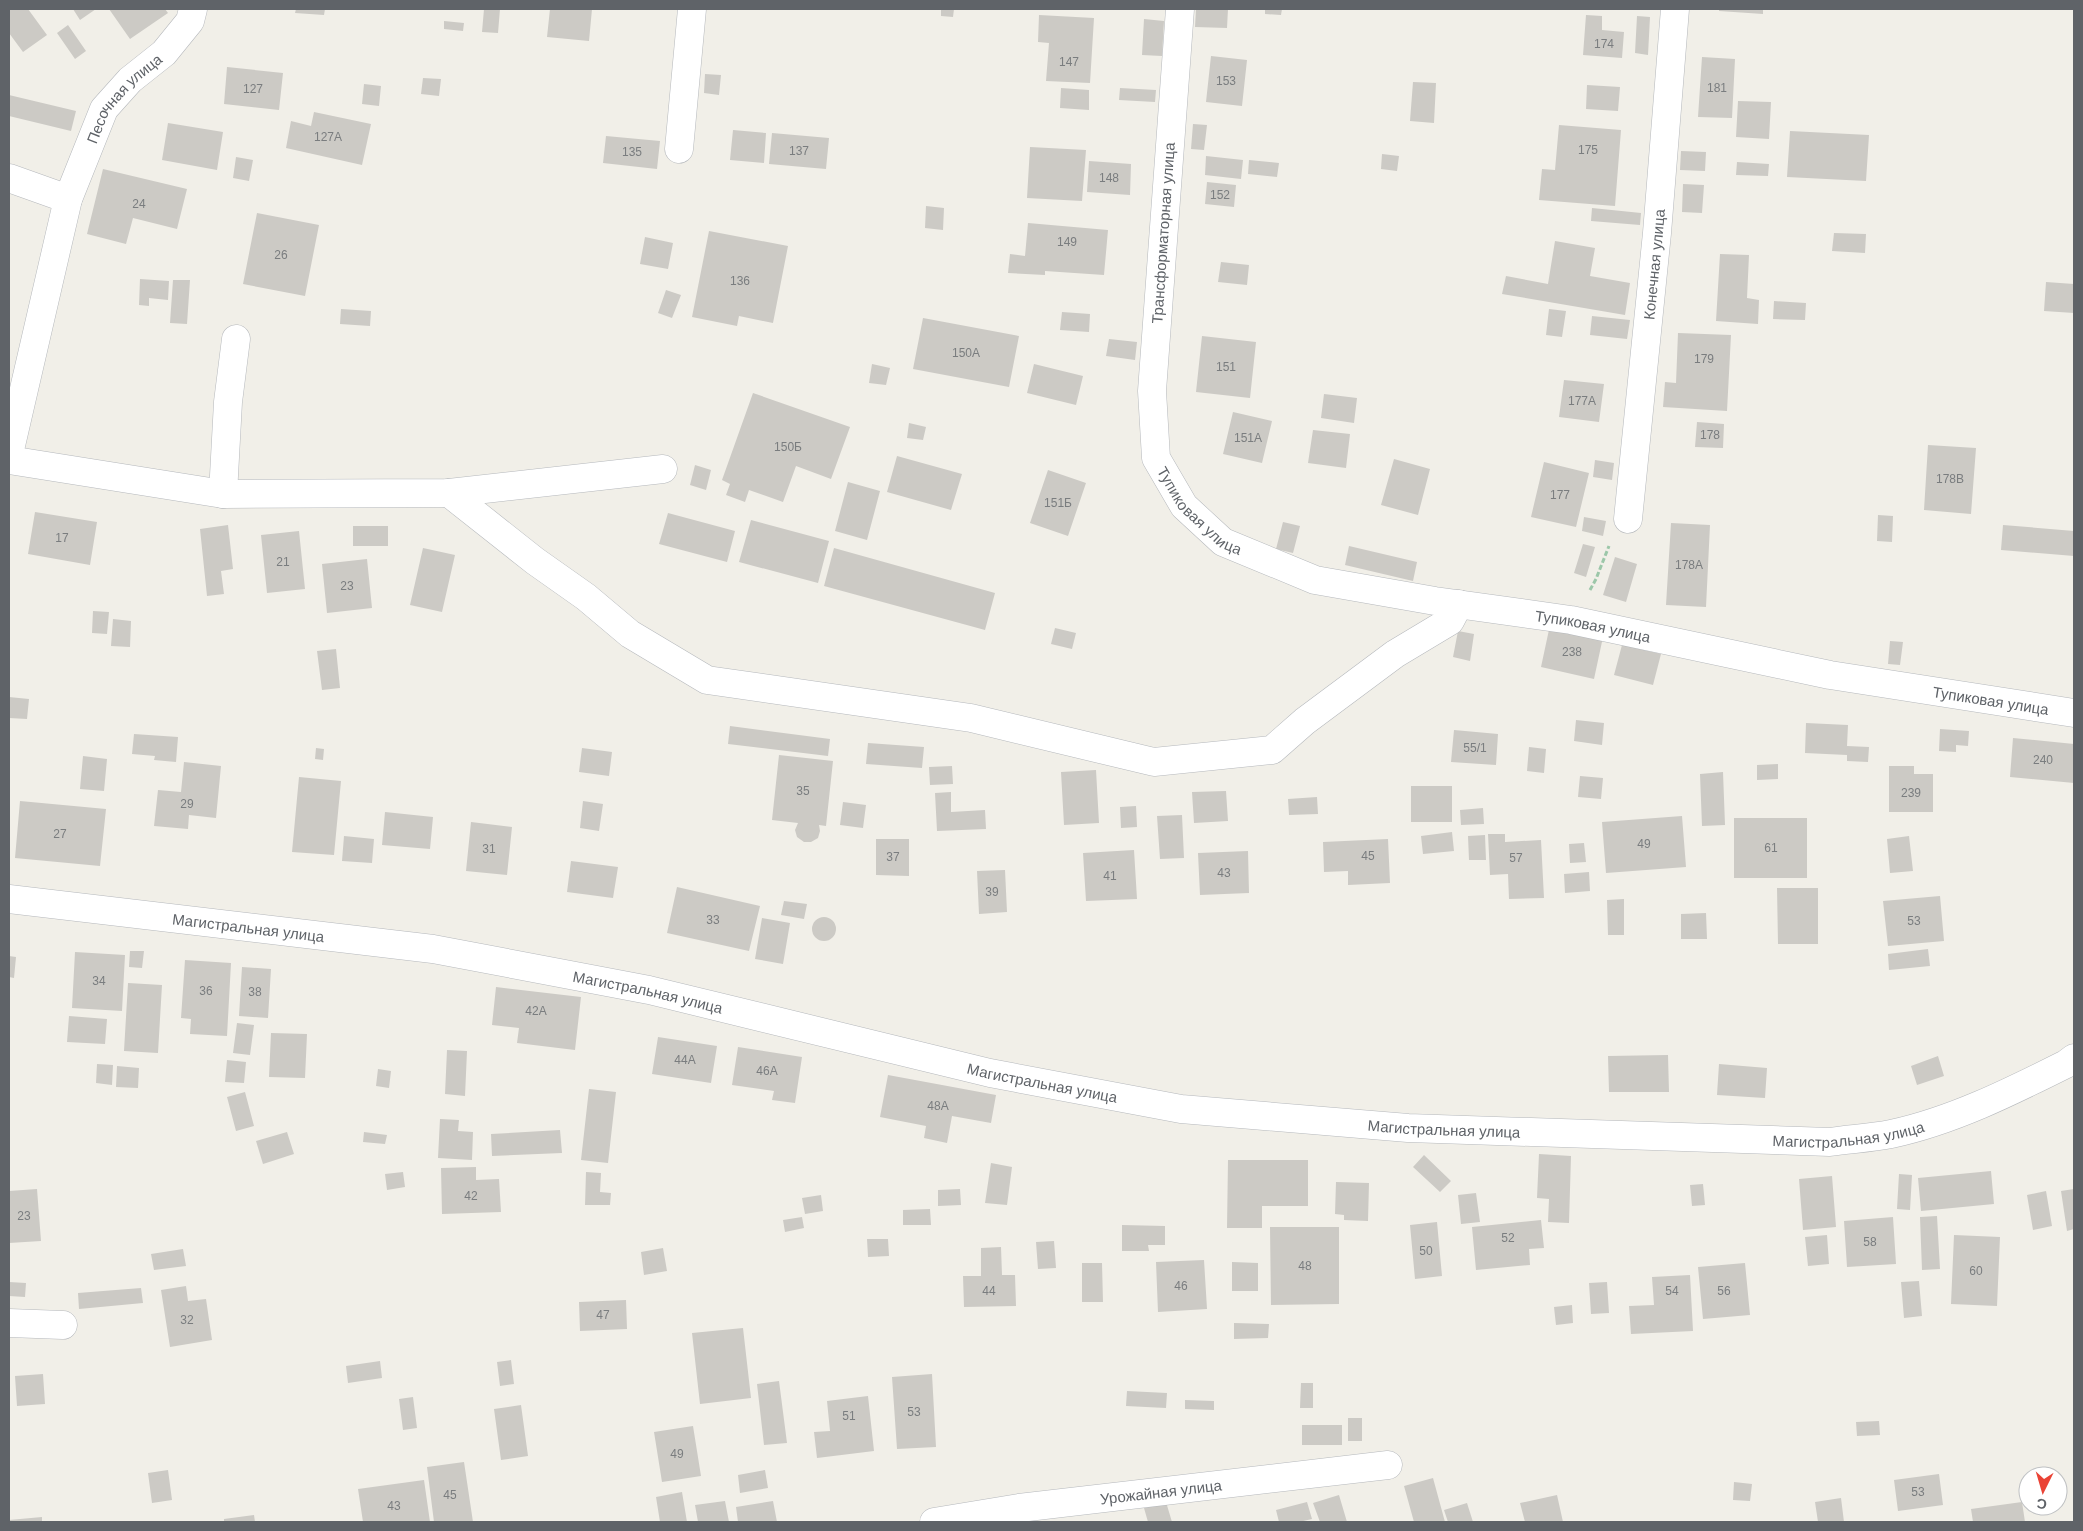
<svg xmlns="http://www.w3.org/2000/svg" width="2083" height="1531" font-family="Helvetica,sans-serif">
<rect width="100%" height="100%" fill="#f1efe8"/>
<path fill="#cccac5" d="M9 9H28L47 35 23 52 9 33Z
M73 9H96L80 20Z
M109 9H165L168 13 130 39Z
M296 9H325L324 15 295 13Z
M484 9H500L498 33 482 32Z
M550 9H592L589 41 547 37Z
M941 9H954L953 17 941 16Z
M1196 9H1228L1227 28 1195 27Z
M1265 9H1282L1281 15 1265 14Z
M1719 9H1763V14L1719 11Z
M1039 15 1094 18 1090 83 1046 81 1049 43 1038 42Z
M1586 15 1602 16V30L1624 32 1622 58 1583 55Z
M1637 16 1650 17 1648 55 1635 53Z
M1144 19 1164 21 1162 56 1142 55Z
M444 21 464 23 463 31 444 29Z
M68 25 86 51 75 59 57 33Z
M1211 56 1247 60 1242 106 1206 102Z
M1702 57 1735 59 1732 118 1698 117Z
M227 67 283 73 279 110 224 104Z
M705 74 721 75 719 95 704 93Z
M423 78 441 79 439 96 421 94Z
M1413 82 1436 83 1434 123 1410 121Z
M364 84 381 86 379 106 362 104Z
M1587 85 1620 87 1618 111 1586 109Z
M1061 88 1089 90V110L1060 108Z
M1120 88 1156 90 1155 102 1119 100Z
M9 95 76 111 71 131 9 116Z
M1738 101 1771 102 1769 139 1736 137Z
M314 112 371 124 362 165 286 148 291 121 311 126Z
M168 123 223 132 217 170 162 160Z
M1193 124 1207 125 1204 150 1191 149Z
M1559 125 1621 130 1615 206 1539 200 1542 169 1555 170Z
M733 130 766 133 764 163 730 160Z
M1790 131 1869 135 1866 181 1787 177Z
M772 133 829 138 826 169 769 164Z
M606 136 660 141 657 169 603 163Z
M1030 147 1086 150 1082 201 1027 198Z
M1681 151 1706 152 1705 171 1680 170Z
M1382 154 1399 156 1397 171 1381 169Z
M1206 156 1243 160 1241 179 1205 175Z
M236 157 253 160 249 181 233 178Z
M1249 160 1279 163 1277 177 1248 174Z
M1089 161 1131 164 1130 195 1087 192Z
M1737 162 1769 164 1768 176 1736 175Z
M103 169 187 189 177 229 133 218 126 244 87 234Z
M1207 182 1236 185 1234 207 1205 204Z
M1683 184 1704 185 1702 213 1682 212Z
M926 206 944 208 943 230 925 228Z
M1592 208 1641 213 1640 225 1591 221Z
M257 213 319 225 305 296 243 284Z
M1028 223 1108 230 1104 275 1045 271V275L1008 273 1010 254 1025 256Z
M709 231 788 246 773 323 739 316 737 326 692 317Z
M1834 233 1866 234 1865 253 1832 251Z
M645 237 673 243 668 269 640 264Z
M1555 241 1595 248 1590 276 1630 283 1625 315 1502 294 1506 276 1548 284Z
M1720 254 1749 255 1747 298 1759 300 1758 324 1716 321Z
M1221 262 1249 265 1247 285 1218 282Z
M140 279 169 281 168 300 149 298V306L139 305Z
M173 280H190L187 324 170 323Z
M2046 282 2074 284V313L2044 311Z
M666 290 681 295 672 318 658 313Z
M1774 301 1806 303 1805 320 1773 319Z
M341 309 371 311 370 326 340 324Z
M1549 309 1566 311 1562 337 1546 335Z
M1062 312 1090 314 1089 332 1060 330Z
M1592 316 1630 320 1627 339 1590 335Z
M923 318 1019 336 1009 387 913 369Z
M1678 333 1731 335 1727 411 1663 407 1665 382 1676 383Z
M1202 336 1256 342 1250 398 1196 392Z
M1109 339 1137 342 1135 360 1106 356Z
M872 364 890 368 886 385 869 383Z
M1034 364 1083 376 1076 405 1027 393Z
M1564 380 1604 384 1599 422 1559 417Z
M753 393 850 427 831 479 796 466 783 502 749 490 745 502 726 495 730 484 722 480Z
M1324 394 1357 398 1354 423 1321 418Z
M1233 412 1272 421 1262 463 1223 454Z
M1697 422 1724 424 1723 448 1695 447Z
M909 423 926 427 923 440 907 438Z
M1313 430 1350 434 1346 468 1308 463Z
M1928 445 1976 448 1971 514 1924 510Z
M897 456 962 474 951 510 887 492Z
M1394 459 1430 469 1418 515 1381 505Z
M1595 460 1614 463 1612 480 1593 477Z
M1544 462 1589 473 1576 527 1531 517Z
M695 465 711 470 706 490 690 485Z
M1048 470 1086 483 1068 536 1030 523Z
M848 482 880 491 867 540 835 531Z
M35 512 97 522 90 565 28 554Z
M668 513 735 531 727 562 659 544Z
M1878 515 1893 516 1892 542 1877 541Z
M1584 517 1606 521 1603 536 1582 531Z
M751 520 829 541 818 583 739 562Z
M1283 522 1300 526 1293 553 1276 549Z
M1671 523 1710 525 1706 607 1666 605Z
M228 525 233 569 221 571 224 594 207 596 200 529Z
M2003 525 2074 531V556L2001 550Z
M353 526H388V546H353Z
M299 531 305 589 267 593 261 535Z
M1583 544 1595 547 1586 577 1574 573Z
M1349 546 1417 562 1413 581 1345 565Z
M423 548 455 555 442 612 410 605Z
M834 548 995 593 985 630 824 586Z
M1615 557 1637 564 1626 602 1603 595Z
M367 559 372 608 327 613 322 564Z
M93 611 109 612 107 634 92 633Z
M113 619 131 621 130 647 111 646Z
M1550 625 1603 637 1594 679 1541 667Z
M1055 628 1076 633 1072 649 1051 644Z
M1458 631 1474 634 1470 661 1453 657Z
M1890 641 1903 642 1900 665 1888 664Z
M1622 645 1661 654 1653 685 1614 675Z
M336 649 340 688 322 690 317 651Z
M9 697 29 699 27 719 9 718Z
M1576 720 1604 723 1602 745 1574 741Z
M1806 723 1848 725 1847 746 1869 747 1868 762 1847 761V755L1805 753Z
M730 726 830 739 828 756 728 744Z
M1940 729 1969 731 1968 746 1956 745V752L1939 751Z
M1454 730 1498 734 1496 765 1451 762Z
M134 734 178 737 176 762 154 760 155 756 132 754Z
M2013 738 2074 744V783L2010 777Z
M868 743 924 747 922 768 866 764Z
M1529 747 1546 749 1544 773 1527 771Z
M316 748 324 749 323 760 315 759Z
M582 748 612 752 609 776 579 772Z
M779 755 833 761 826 826 819 825 820 831 818 838 811 842H804L797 837 795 830 798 823 772 820Z
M83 756 107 759 104 791 80 789Z
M184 762 221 766 216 818 189 815 188 829 154 826 158 790 181 792Z
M1778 764V779L1757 780V765Z
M952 766 953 784 930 785 929 767Z
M1889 766H1914V774H1933V812H1889Z
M1096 770 1099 823 1064 825 1061 772Z
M1723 772 1725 825 1702 826 1700 774Z
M1580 776 1603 778 1601 799 1578 797Z
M299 777 341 781 334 855 292 852Z
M1411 786H1452V822H1411Z
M1226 791 1228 821 1194 823 1192 792Z
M951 792V812L985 810 986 829 937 831 935 793Z
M1317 797 1318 814 1289 815 1288 799Z
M20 801 106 809 100 866 15 858Z
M583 801 603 804 599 831 580 828Z
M843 802 866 805 863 828 840 825Z
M1136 806 1137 827 1121 828 1120 807Z
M1483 808 1484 824 1461 825 1460 810Z
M385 812 433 817 430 849 382 845Z
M1182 815 1184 858 1160 859 1157 816Z
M1682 816 1686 867 1606 873 1602 822Z
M1734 818H1807V878H1734Z
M471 822 512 827 507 875 466 871Z
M1452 832 1454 851 1423 854 1421 836Z
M1488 834H1505V842L1541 840 1544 898 1509 899 1508 874 1490 875Z
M1485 835 1486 860H1469L1468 836Z
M344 836 374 839 372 863 342 861Z
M1909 836 1913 871 1890 873 1887 839Z
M876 839H909V876L876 875Z
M1388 839 1390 883 1348 885V871L1324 872 1323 842Z
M1584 843 1586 862 1570 863 1569 844Z
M1134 850 1137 899 1086 901 1083 853Z
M1248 851 1249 893 1200 895 1198 853Z
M571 861 618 867 613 898 567 892Z
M1005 870 1007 912 979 914 977 871Z
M1589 872 1590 891 1565 893 1564 874Z
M677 887 760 906 749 951 667 933Z
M1777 888H1818V944H1778Z
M1940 896 1944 941 1888 946 1883 901Z
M1624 899V935H1608L1607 900Z
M784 901 807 904 804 919 781 915Z
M1706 913 1707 939H1681V914Z
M812 929a12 12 0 1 1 24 0a12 12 0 1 1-24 0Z
M762 918 790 923 783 964 755 959Z
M1928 949 1930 966 1889 970 1888 954Z
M130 951H144L142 968 129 967Z
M75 952 125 955 122 1011 72 1008Z
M9 956 16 957 14 978 9 977Z
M185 960 231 963 227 1036 190 1034 191 1019 181 1018Z
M242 967 271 969 268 1018 239 1016Z
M128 983 162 985 158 1053 124 1051Z
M496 987 581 997 575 1050 517 1043 519 1028 492 1025Z
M69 1016 107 1019 105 1044 67 1042Z
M237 1023 254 1025 250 1055 233 1053Z
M271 1033 307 1034 305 1078 269 1077Z
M658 1037 717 1046 711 1083 652 1074Z
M738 1047 802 1057 795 1103 772 1100 774 1091 732 1085Z
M447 1050 467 1051 465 1096 445 1094Z
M1668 1055 1669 1092H1609L1608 1056Z
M1938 1056 1944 1076 1917 1085 1911 1066Z
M227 1060 246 1062 244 1083 225 1082Z
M97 1064 113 1065 112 1085 96 1083Z
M1719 1064 1767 1068 1765 1098 1717 1095Z
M117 1066 139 1068 138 1088 116 1087Z
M378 1069 391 1071 389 1088 376 1086Z
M888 1075 996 1095 991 1123 952 1116 947 1143 924 1138 926 1126 880 1117Z
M589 1089 616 1092 608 1163 581 1160Z
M245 1092 254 1126 236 1131 227 1097Z
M440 1119 459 1120 458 1131 473 1132 472 1160 438 1158Z
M560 1130 562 1153 492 1156 491 1134Z
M287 1132 294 1154 263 1164 256 1141Z
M364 1132 387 1135 385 1144 363 1142Z
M1539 1154 1571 1156 1569 1223 1548 1222 1549 1199 1537 1198Z
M1424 1155 1451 1181 1440 1192 1413 1167Z
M1228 1160H1308V1206H1262V1228H1227Z
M991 1163 1012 1167 1007 1205 985 1203Z
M476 1167V1180L499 1179 501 1212 442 1214 441 1168Z
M1991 1171 1994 1204 1921 1211 1918 1178Z
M403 1172 405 1187 387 1190 385 1174Z
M586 1172 601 1173 600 1192 611 1193 610 1205H585Z
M1899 1174 1912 1175 1910 1210 1897 1209Z
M1832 1176 1836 1227 1803 1230 1799 1179Z
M1336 1182 1369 1183 1368 1221 1344 1220V1215L1335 1214Z
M1703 1184 1705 1205 1692 1206 1690 1185Z
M37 1189 41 1241 9 1243V1191Z
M960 1189 961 1205 938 1206V1190Z
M2074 1189V1229L2067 1231 2061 1191Z
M2046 1191 2052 1226 2033 1230 2027 1195Z
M1476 1193 1480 1222 1461 1224 1458 1195Z
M821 1195 823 1211 805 1214 802 1198Z
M930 1209 931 1225H903V1210Z
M1937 1216 1940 1269 1922 1270 1920 1217Z
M802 1217 804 1228 785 1232 783 1220Z
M1893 1217 1896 1264 1847 1267 1844 1221Z
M1541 1220 1544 1248 1529 1249 1530 1265 1476 1270 1472 1227Z
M1437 1222 1442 1276 1415 1279 1410 1225Z
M1122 1225 1165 1226V1245H1148L1149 1251H1122Z
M1270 1227H1339V1304L1271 1305Z
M1827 1235 1829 1264 1808 1266 1805 1237Z
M1954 1235 2000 1237 1997 1306 1951 1304Z
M867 1239H888L889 1256 868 1257Z
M1054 1241 1056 1268 1038 1269 1036 1242Z
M1001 1247 1002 1275H1015L1016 1306 964 1307 963 1276H981V1248Z
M663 1248 667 1271 644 1275 641 1252Z
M183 1249 186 1266 154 1270 151 1254Z
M1204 1260 1207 1309 1158 1312 1156 1262Z
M1232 1262 1258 1263V1291H1232Z
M1082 1263H1102L1103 1302H1082Z
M1745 1263 1750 1315 1703 1319 1698 1267Z
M1690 1275 1693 1331 1631 1334 1629 1306 1654 1305 1652 1277Z
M1919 1281 1922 1316 1904 1318 1901 1282Z
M9 1282 26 1283 25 1297 9 1296Z
M1607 1282 1609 1313 1591 1314 1589 1283Z
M186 1286 188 1301 206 1299 212 1340 170 1347 161 1290Z
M141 1288 143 1303 79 1309 78 1293Z
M626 1300 627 1329 580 1331 579 1302Z
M1572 1305 1573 1323 1556 1325 1554 1307Z
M1234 1323 1269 1324 1268 1338 1234 1339Z
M743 1328 751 1398 700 1404 692 1333Z
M511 1360 514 1384 500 1386 497 1362Z
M380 1361 382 1378 348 1383 346 1366Z
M43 1374 45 1404 17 1406 15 1376Z
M932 1374 936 1447 897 1449 892 1377Z
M779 1381 787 1443 764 1445 757 1384Z
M1301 1383H1313V1408H1300Z
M1127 1391 1167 1393 1166 1408 1126 1406Z
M868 1396 874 1451 817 1458 814 1432 830 1431 827 1401Z
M413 1397 417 1428 403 1430 399 1399Z
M1185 1400 1214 1401V1410L1185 1409Z
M521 1405 528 1456 501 1460 494 1409Z
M1348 1418H1362V1441H1348Z
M1879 1421 1880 1435 1857 1436 1856 1422Z
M1302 1425H1342V1445H1302Z
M693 1426 701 1476 662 1482 654 1432Z
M464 1462 473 1522H434L427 1467Z
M168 1470 172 1500 152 1503 148 1473Z
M765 1470 768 1488 740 1493 738 1475Z
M1939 1474 1943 1505 1898 1511 1894 1480Z
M1433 1478 1445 1522H1414L1404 1486Z
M424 1480 430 1522H363L358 1489Z
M1734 1482 1752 1484 1750 1501 1733 1500Z
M682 1492 687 1522H660L656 1497Z
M1339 1495 1347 1522H1320L1313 1503Z
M1557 1495 1563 1522H1525L1520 1503Z
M1841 1498 1844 1522H1818L1815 1502Z
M725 1501 729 1522H698L695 1505Z
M773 1501 777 1522H738L736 1507Z
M1166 1502 1172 1522H1148L1144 1508Z
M1307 1502 1312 1519 1299 1522H1279L1276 1510Z
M2022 1502 2025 1522H1973L1971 1509Z
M1467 1503 1473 1522H1448L1444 1510Z
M254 1515 255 1522H224V1519Z
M42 1517V1522H9V1520Z"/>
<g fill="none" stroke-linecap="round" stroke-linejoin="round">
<defs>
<g id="minor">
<path id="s1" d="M1180 9 1152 391 1156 458 1184 506 1223 542 1315 580 1435 601 1571 620 1830 675 2074 713"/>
<path d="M679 149 692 9"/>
<path d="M9 178 68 199"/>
<path id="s2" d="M9 454 68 199 104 109 130 80 164 53 190 21 193 9"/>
<path d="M9 460 223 494 449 493 663 469"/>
<path d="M449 493 535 561 586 597 630 634 707 680 971 718 1154 762 1272 750 1305 721 1395 654 1450 621 1459 604"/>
<path d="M223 494 228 402 236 339"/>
<path id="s3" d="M1628 519 1657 233 1675 9"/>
<path id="s4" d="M9 899 433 949 649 990 990 1073 1181 1109 1408 1128 1830 1142C1850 1139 1871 1138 1891 1134 1952 1121 2010 1092 2066 1064L2074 1058"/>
<path d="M9 1323 63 1325"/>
<path id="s5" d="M934 1522 1019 1508 1388 1465"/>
</g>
</defs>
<use href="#minor" stroke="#b5b8bc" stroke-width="29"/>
<path stroke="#9cc7a9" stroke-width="3" stroke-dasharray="5 2.5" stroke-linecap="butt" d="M1590 590 1596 579 1609 546"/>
<use href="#minor" stroke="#fff" stroke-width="28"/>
</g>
<g text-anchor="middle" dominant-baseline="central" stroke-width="4.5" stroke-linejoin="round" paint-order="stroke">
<g font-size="12" fill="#7a7d7f">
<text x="1604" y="44">174</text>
<text x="1069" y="62">147</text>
<text x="1226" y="81">153</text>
<text x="1717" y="88">181</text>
<text x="253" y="89">127</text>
<text x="328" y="137">127А</text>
<text x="1588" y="150">175</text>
<text x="799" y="151">137</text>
<text x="632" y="152">135</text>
<text x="1109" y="178">148</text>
<text x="1220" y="195">152</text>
<text x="139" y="204">24</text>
<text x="1067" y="242">149</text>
<text x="281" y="255">26</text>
<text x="740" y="281">136</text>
<text x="966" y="353">150А</text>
<text x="1704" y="359">179</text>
<text x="1226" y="367">151</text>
<text x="1582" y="401">177А</text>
<text x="1710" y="435">178</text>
<text x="1248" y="438">151А</text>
<text x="788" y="447">150Б</text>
<text x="1950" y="479">178В</text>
<text x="1560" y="495">177</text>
<text x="1058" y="503">151Б</text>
<text x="62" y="538">17</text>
<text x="283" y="562">21</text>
<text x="1689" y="565">178А</text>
<text x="347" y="586">23</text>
<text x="1572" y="652">238</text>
<text x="1475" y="748">55/1</text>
<text x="2043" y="760">240</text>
<text x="803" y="791">35</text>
<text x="1911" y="793">239</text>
<text x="187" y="804">29</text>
<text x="60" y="834">27</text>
<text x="1644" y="844">49</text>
<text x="1771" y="848">61</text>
<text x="489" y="849">31</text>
<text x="1368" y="856">45</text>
<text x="893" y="857">37</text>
<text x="1516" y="858">57</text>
<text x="1224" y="873">43</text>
<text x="1110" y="876">41</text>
<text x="992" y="892">39</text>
<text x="713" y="920">33</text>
<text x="1914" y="921">53</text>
<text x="99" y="981">34</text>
<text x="206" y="991">36</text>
<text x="255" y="992">38</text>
<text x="536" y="1011">42А</text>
<text x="685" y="1060">44А</text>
<text x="767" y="1071">46А</text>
<text x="938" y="1106">48А</text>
<text x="471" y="1196">42</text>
<text x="24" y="1216">23</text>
<text x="1508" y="1238">52</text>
<text x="1870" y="1242">58</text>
<text x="1426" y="1251">50</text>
<text x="1305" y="1266">48</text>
<text x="1976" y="1271">60</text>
<text x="1181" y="1286">46</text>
<text x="989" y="1291">44</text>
<text x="1672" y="1291">54</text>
<text x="1724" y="1291">56</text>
<text x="603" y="1315">47</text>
<text x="187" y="1320">32</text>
<text x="914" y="1412">53</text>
<text x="849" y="1416">51</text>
<text x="677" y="1454">49</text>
<text x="1918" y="1492">53</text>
<text x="450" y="1495">45</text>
<text x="394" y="1506">43</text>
</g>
<g font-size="15" fill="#5f6368" stroke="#fff">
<text stroke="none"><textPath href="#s2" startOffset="379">Песочная улица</textPath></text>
<text transform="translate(1163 233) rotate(-86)">Трансформаторная улица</text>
<text stroke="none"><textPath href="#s3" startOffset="256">Конечная улица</textPath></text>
<text stroke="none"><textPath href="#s1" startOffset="520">Тупиковая улица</textPath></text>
<text stroke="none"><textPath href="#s1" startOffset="940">Тупиковая улица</textPath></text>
<text stroke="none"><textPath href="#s1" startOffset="1345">Тупиковая улица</textPath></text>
<text stroke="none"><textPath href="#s4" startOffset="241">Магистральная улица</textPath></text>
<text stroke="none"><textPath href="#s4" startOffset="646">Магистральная улица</textPath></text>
<text stroke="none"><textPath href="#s4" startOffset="1051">Магистральная улица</textPath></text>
<text stroke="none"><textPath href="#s4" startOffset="1456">Магистральная улица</textPath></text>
<text stroke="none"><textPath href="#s4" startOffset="1861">Магистральная улица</textPath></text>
<text stroke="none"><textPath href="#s5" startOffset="229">Урожайная улица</textPath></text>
</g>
</g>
<rect width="2083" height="1531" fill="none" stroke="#5f6368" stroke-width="20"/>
<g transform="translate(2043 1491) rotate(185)"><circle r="24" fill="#ffffff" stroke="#bfc1c3"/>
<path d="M0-4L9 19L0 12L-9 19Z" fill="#ea4335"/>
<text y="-8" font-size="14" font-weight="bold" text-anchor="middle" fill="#5f6368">С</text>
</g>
</svg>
